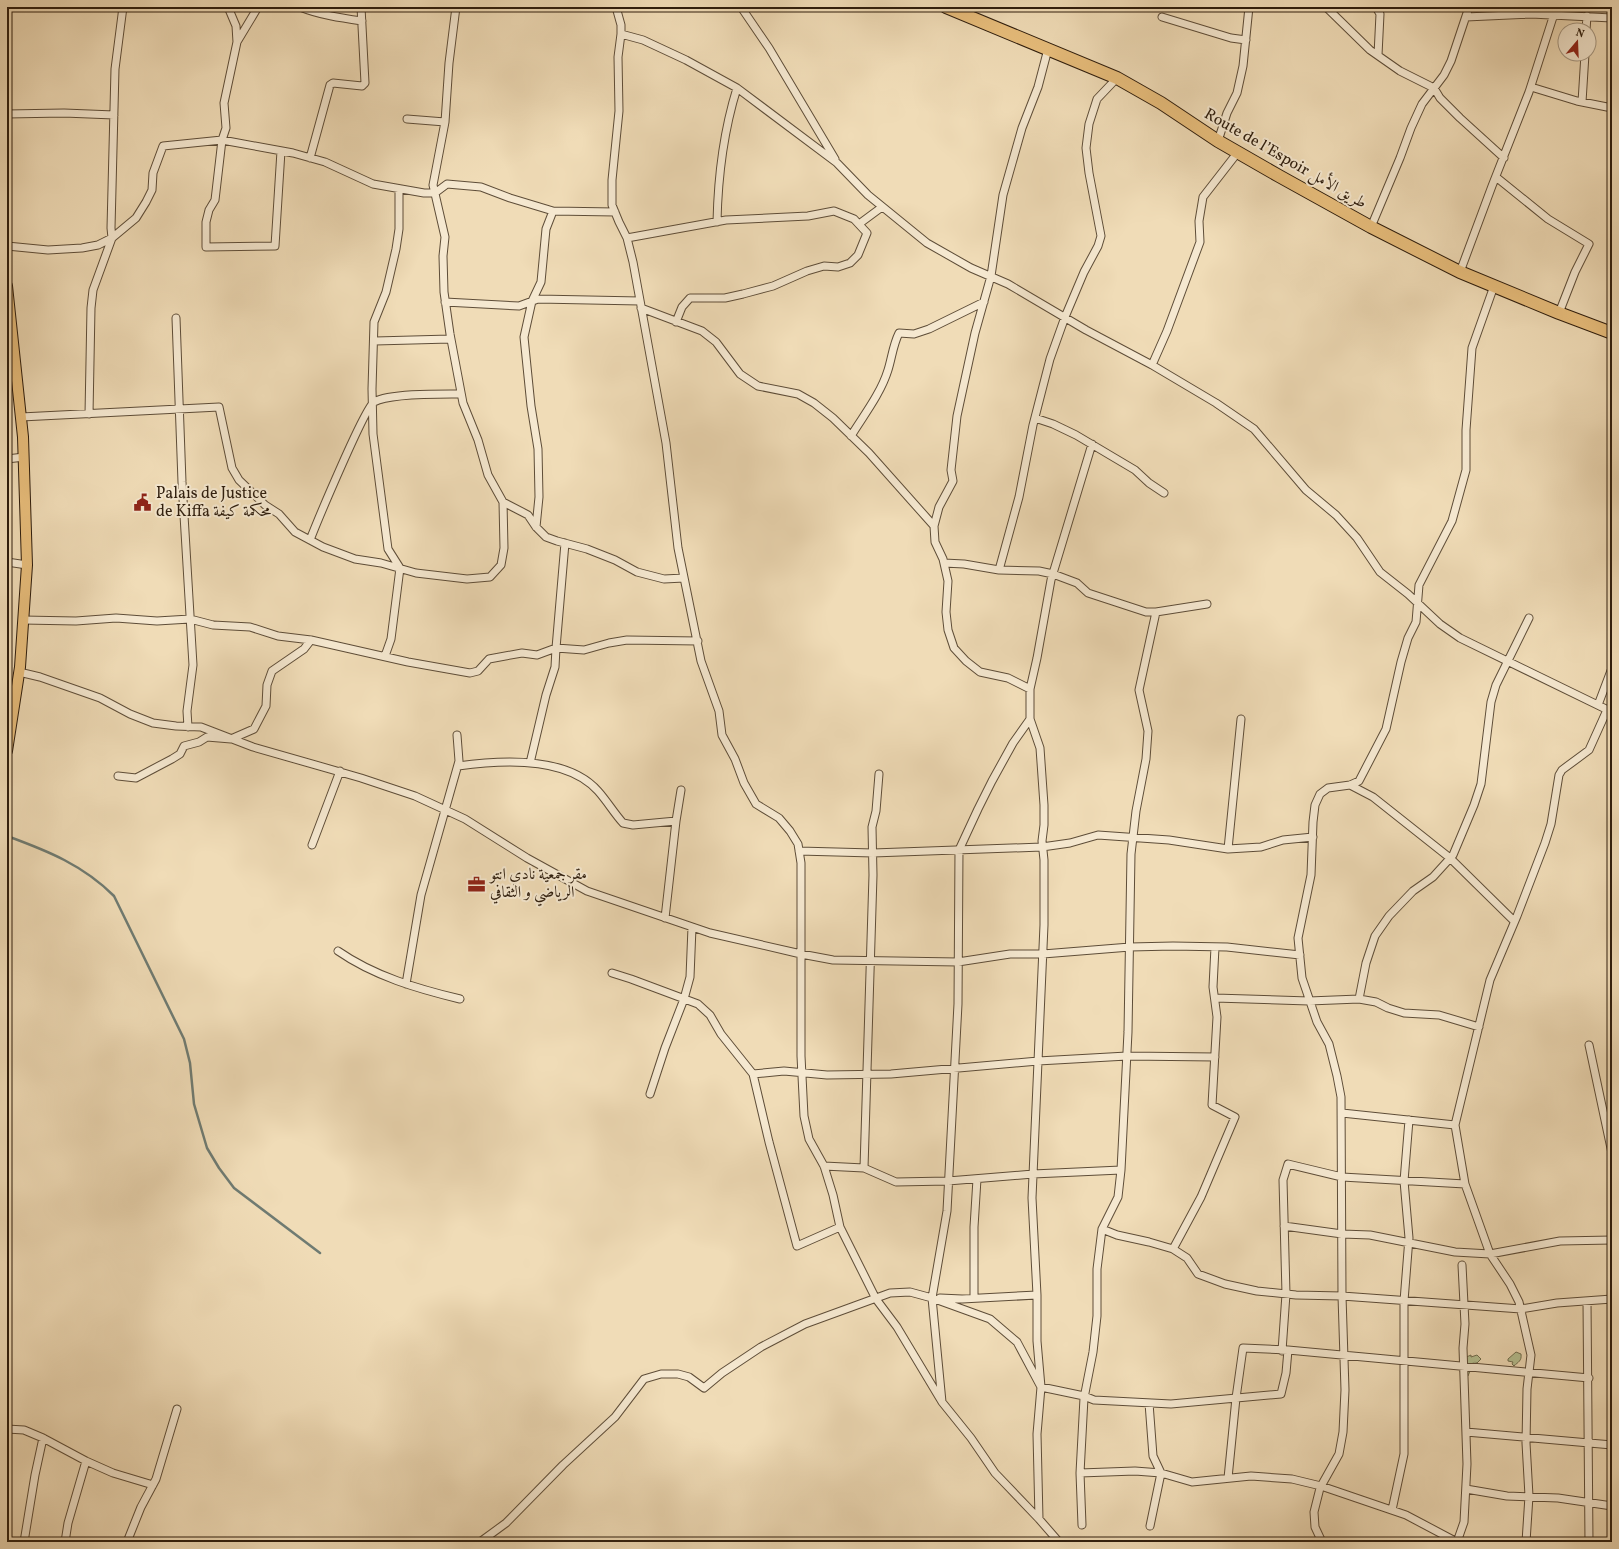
<svg xmlns="http://www.w3.org/2000/svg" width="1619" height="1549" font-family="Vollkorn,Amiri,serif">
<defs>
<pattern id="grass-tufts" width="24" height="20" patternUnits="userSpaceOnUse"><rect width="24" height="20" fill="#b6c192"/><path d="M3 7l-1-3M5 7V3M7 7l1-3M15 17l-1-3M17 17v-4M19 17l1-3" fill="none" stroke="#9da57d"/></pattern>
<pattern id="forest-crowns" width="20" height="18" patternUnits="userSpaceOnUse"><rect width="20" height="18" fill="#b6c192"/><path d="M2 6a3 3 0 1 1 6 0M12 15a3 3 0 1 1 6 0" fill="none" stroke="#9da57d"/></pattern>
</defs>
<rect width="100%" height="100%" fill="#f0dcb7"/>
<filter id="stains"><feTurbulence type="fractalNoise" baseFrequency=".005" numOctaves="4"/><feColorMatrix values="0 0 0 0 .2 0 0 0 0 .09 0 0 0 0 .02 0 0 0 .5 -.17"/></filter>
<radialGradient id="worn" r=".72"><stop offset=".6" stop-color="#630" stop-opacity="0"/><stop offset="1" stop-color="#630" stop-opacity=".3"/></radialGradient>
<path fill="url(#grass-tufts)" stroke="#726f50" d="M1516 1352 1521 1354C1522 1361 1518 1362 1514 1366L1512 1364 1513 1362 1508 1361V1359Z"/>
<path fill="url(#forest-crowns)" stroke="#726f50" d="M1471 1355V1357L1477 1355 1481 1359 1477 1363 1473 1364 1475 1370 1470 1371 1468 1376 1466 1377 1462 1376 1460 1371 1464 1358Z"/>
<g fill="none" stroke-linecap="round" stroke-linejoin="round">
<path stroke="#6f7b72" stroke-width="2.5" d="M7 836C48 851 83 865 114 896L184 1039 190 1063 194 1104 207 1148 219 1168 234 1188 320 1253"/>
<defs>
<path id="street" d="M228 7 236 26 237 42 224 103 226 128 222 140 215 200 209 210 206 222V247L275 246 281 151
M300 7C320 15 341 18 362 21
M616 7 621 25V34L618 57 619 111 612 180V205L619 222 627 238 633 262 666 443 678 548 701 661 719 711 722 735 735 759 744 783 756 804 779 818 790 831 798 844 801 863V1056L804 1116 809 1139 824 1166 833 1195 840 1227 876 1299 897 1327 942 1402
M741 7 769 48 835 159
M1326 7 1370 50 1400 71 1434 88 1440 98 1460 118 1504 158
M1376 7 1380 14 1378 55
M1162 17 1231 38 1246 40
M1466 17 1531 14 1612 18
M1586 30 1587 16
M621 34 643 40 686 60 737 88 837 163 868 195 927 243 971 268 1008 284 1086 330 1152 365 1216 403 1254 429 1306 490 1336 515 1357 538 1380 572 1408 594 1440 624 1460 638 1612 712
M237 42 258 7
M1531 87 1577 101 1612 108
M1582 102 1585 54
M7 114 64 113 114 115
M407 119 445 122
M1218 141 1227 113 1237 93 1243 66 1249 7
M310 158 330 85 333 83 362 86 365 83 361 7
M1496 177 1548 219 1589 244 1575 272 1559 313
M717 222C718 175 723 133 737 88
M859 224 882 207
M1371 227 1400 158 1411 128 1422 104 1444 75 1451 61 1469 7
M627 238 726 220 808 216 834 211 854 219 867 233 858 255 850 263 838 267 824 266 807 271 773 286 743 294 725 298H690L682 307 676 322
M7 246 48 250 82 248 98 245 112 238 136 218 146 202 152 190 153 173 163 146 222 140 293 153 325 162 373 184 424 193H435L447 184 481 187 510 198 553 211 615 212
M1460 272 1492 186 1529 92 1554 14
M445 302 519 306 538 299 640 301
M641 308 702 331 716 342 740 374 758 386 798 394 814 403 833 418 869 453 934 526
M176 318 182 482 193 665 187 711 188 727
M375 341 450 339
M1152 365 1167 331 1200 242 1199 221 1203 197 1238 152
M89 414 91 308 93 290 112 238 111 228 115 69 123 7
M21 417 219 407 232 468 239 480 265 505 279 514 295 532 323 547 355 559 381 563 416 573 467 579 490 577 501 565 504 548 503 502 488 475 478 440 463 403 450 334 444 292 443 256 445 237 433 185 445 122 449 63 456 7
M1035 418 1053 424 1076 435 1135 470 1149 483 1164 493
M851 436C864 415 881 393 888 370 892 357 893 345 899 333L914 334 929 329 984 302
M7 459 24 457
M503 502 528 515 536 527 546 537 557 541 587 549 615 560 637 572 664 579 684 578
M536 527 539 497 538 449 531 406 524 337 532 301 541 282 546 229 553 211
M310 540C317 522 365 407 374 402 390 393 442 394 461 394
M7 562 27 565
M944 563 964 564 999 570 1039 571 1053 574 1077 583 1088 593 1146 612H1156L1207 604
M999 570 1019 497 1033 425 1050 359 1065 317 1084 272 1098 246 1101 236 1089 173 1086 148 1089 124 1097 99 1117 78
M23 620 76 621 116 618 157 621 190 619 213 625 250 627 278 636 311 640 408 662 470 673 478 671 489 659 522 653 537 655 556 648 565 543
M385 656 391 639 400 568 388 549 373 434 372 389 374 322 386 292 396 249 399 229V189
M19 672 40 677 100 698 130 714 153 723 176 726 201 727 253 747 361 778 415 796 465 819 527 858 587 891 710 933 801 954 833 960 958 962 1010 954H1043L1130 947 1173 946 1227 947 1300 955
M1030 689 1008 678 980 672 966 661 954 648 948 630 946 612 948 581 943 559 935 542 934 526 939 507 953 481 951 470 957 416 975 333 991 276 1003 195 1022 128 1038 87 1048 49
M1598 705 1612 668
M1030 719 1013 743 992 781 978 809 959 850 958 1004 947 1211 932 1298 942 1402 971 1438 995 1473 1039 1519 1059 1542
M530 763 546 695 555 667 556 648 584 650 609 643 627 640 698 641
M458 766C500 760 567 756 598 791 607 801 614 813 623 823L633 825 676 821
M118 776 136 778 172 759 180 754 184 746 199 742 207 737 231 739 254 729 266 706 267 685 272 671 304 649 311 640
M1350 785 1373 797 1450 858 1514 921
M312 845 340 771
M1228 849 1241 719
M799 851 873 853 1042 847 1070 843 1098 835 1169 840 1228 849 1261 847 1283 840 1313 837
M665 918 676 821 681 790
M338 951C374 976 418 989 460 999
M612 973 631 979 698 1004 710 1015 721 1034 753 1074 769 1142 797 1246 840 1227
M406 984 421 895 459 761 457 735
M1215 998 1309 1001 1359 999 1376 1002 1388 1008 1404 1013 1439 1015 1479 1027
M1359 999 1366 963 1375 936 1389 916 1413 891 1433 877 1453 855 1474 805 1481 784 1491 702 1496 685 1529 618
M1589 1045 1612 1153
M753 1074 784 1071 827 1075 891 1074 1038 1061 1127 1056 1215 1057
M650 1094 665 1048 684 999 690 977 692 927
M1342 1113 1455 1125
M824 1166 864 1168 896 1182 948 1181 1033 1174 1121 1170
M864 1168 873 875 872 827 876 811 879 774
M1284 1226 1342 1234 1370 1235 1455 1252 1490 1254 1560 1241 1612 1240
M1102 1229 1117 1235 1149 1242 1173 1249 1187 1258 1198 1274 1225 1284 1257 1291 1296 1295 1342 1296 1521 1309 1557 1303 1612 1299
M1173 1249 1201 1197 1235 1117 1212 1105 1217 1017 1213 987 1215 947
M940 1298 962 1299 1037 1295
M974 1298V1227L977 1179
M1587 1301 1589 1542
M1282 1351 1286 1294 1283 1180 1288 1164 1342 1177 1465 1184
M1149 1403 1153 1456 1161 1473 1150 1526
M7 1429 24 1430 43 1438 86 1461 113 1473 153 1485
M1466 1432 1612 1445
M1080 1473 1135 1471 1161 1473 1192 1482 1251 1476 1292 1479 1321 1486 1406 1515 1457 1542
M1228 1478 1236 1398 1243 1348 1288 1350 1589 1378
M1466 1489 1507 1496 1558 1498 1612 1506
M1392 1510 1404 1454V1301L1409 1238 1404 1181 1409 1120
M1039 1519 1037 1434 1041 1387 1037 1341V1295L1032 1198 1044 925V860L1042 841 1044 825V805L1040 748 1030 719V689L1037 658 1051 580 1092 444
M1082 1525 1080 1473 1084 1398 1093 1352 1097 1316V1269L1102 1229 1118 1197 1121 1170 1128 1032 1131 854 1136 811 1146 759 1148 731 1139 690 1156 612
M24 1542 35 1475 43 1438
M65 1542 68 1523 86 1461
M127 1542 141 1507 156 1479 177 1409
M480 1542 506 1523 563 1465 615 1417 644 1379 661 1374H678L689 1377 704 1388 722 1373 761 1347 805 1324 890 1293 910 1292 932 1298 990 1319 1017 1342 1041 1387 1084 1396 1094 1400 1171 1404 1281 1394 1286 1373 1288 1350
M1322 1542 1315 1527 1314 1512 1320 1488 1339 1454 1343 1432 1345 1390 1342 1296 1341 1097 1337 1076 1329 1044 1317 1022 1302 978 1298 938 1311 875 1313 822 1315 805 1320 794 1328 788 1350 785 1359 781 1386 729 1401 662 1408 638 1416 622 1419 585 1452 521 1466 470V430L1472 348 1494 286
M1457 1542 1464 1522 1467 1464 1463 1348 1465 1324 1462 1265
M1526 1542 1529 1496 1526 1443 1527 1389 1531 1355 1519 1302 1510 1284 1490 1254 1465 1184 1455 1125 1490 980 1517 916 1545 843 1551 824 1559 775 1562 770 1589 750 1607 710"/>
<path id="primary" d="M7 286 23 437 27 565 20 667 7 751"/>
<path id="highway" d="M946 7 1117 78 1161 103 1218 141 1279 176 1371 227 1460 272 1559 313 1612 333"/>
</defs>
<use href="#street" stroke="#5e4d38" stroke-width="9"/>
<use href="#primary" stroke="#2e1d0d" stroke-width="12"/>
<use href="#highway" stroke="#2e1d0d" stroke-width="14"/>
<use href="#street" stroke="#f5e8d0" stroke-width="7"/>
<use href="#primary" stroke="#e8be7c" stroke-width="10"/>
<use href="#highway" stroke="#e8be7c" stroke-width="12"/>
</g>
<defs>
<symbol id="civic-bare" viewBox="-9 -9 18 18"><path d="M-.6-6.5H3V-4.5H.6V-3L4-1V1h2V6H-6V1h2V-1L-.6-3ZM-1.2 2.5V6h2.4V2.5Z" fill="#8f2418" stroke="#f5e8d0" stroke-width="2.5" paint-order="stroke"/></symbol>
<symbol id="office-bare" viewBox="-9 -9 18 18"><path d="M-6-3h4V-5.5h4V-3h4V5H-6ZM-1-4.5V-3h2v-1.5ZM-6 0V1H6V0Z" fill="#8f2418" stroke="#f5e8d0" stroke-width="2.5" paint-order="stroke"/></symbol>
</defs>
<g fill-rule="evenodd">
<use href="#civic-bare" x="130" y="490" width="25" height="25"/>
<use href="#office-bare" x="464" y="872" width="25" height="25"/>
</g>
<g text-anchor="middle" dominant-baseline="central" stroke-width="4" stroke-linejoin="round" paint-order="stroke">
<g font-size="16" fill="#2e1d0d" stroke="#f5e8d0">
<text transform="translate(1285 159) rotate(30)">Route de l’Espoir طريق الأمل</text>
</g>
<g font-size="16" fill="#2e1d0d" stroke="#f5e8d0" text-anchor="start">
<text x="156" y="494">Palais de Justice<tspan x="156" dy="18">de Kiffa محكمة كيفة</tspan></text>
<text x="490" y="875">مقر جمعية نادي انتو<tspan x="490" dy="18">الرياضي و الثقافي</tspan></text>
</g>
</g>
<rect width="1619" height="1549" fill="none" stroke="#f0dcb7" stroke-width="24"/>
<rect x="8" y="8" width="1603" height="1533" fill="none" stroke="#2e1d0d" stroke-width="2"/>
<rect x="12" y="12" width="1595" height="1525" fill="none" stroke="#2e1d0d"/>
<g transform="translate(1577 42) rotate(19)"><circle r="19" fill="#f5e8d0" stroke="#a59782"/>
<path d="M0-3L7 15L0 10L-7 15Z" fill="#8f2418"/>
<text y="-6" font-size="11" font-weight="bold" text-anchor="middle" fill="#2e1d0d">N</text>
</g>
<rect width="100%" height="100%" filter="url(#stains)"/>
<rect width="100%" height="100%" fill="url(#worn)"/>
</svg>
